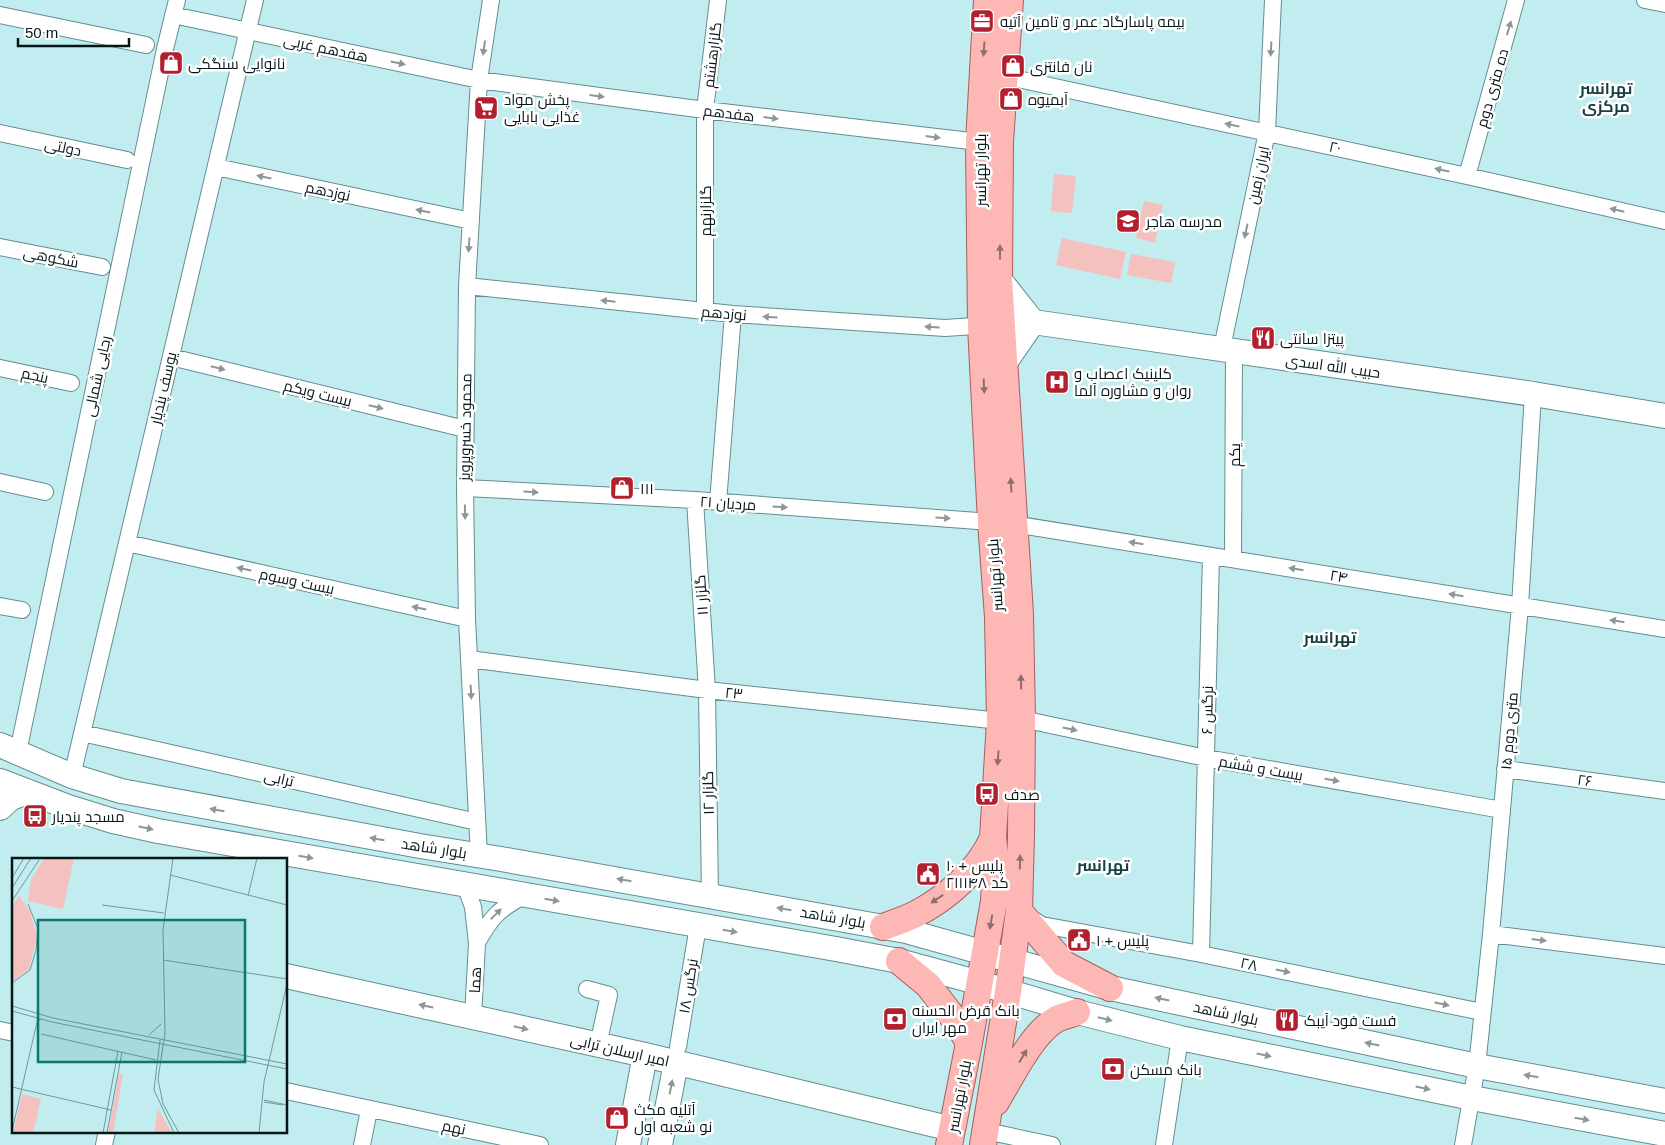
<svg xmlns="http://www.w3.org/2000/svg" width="1665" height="1145" font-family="Arial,Cairo,sans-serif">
<rect width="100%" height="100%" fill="#c1edf0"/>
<path fill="#f4c1be" d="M1054 174 1076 176 1072 213 1051 211Z
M1144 201 1163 205 1155 243 1136 238Z
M1062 238 1126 252 1120 279 1056 265Z
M1131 254 1175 262 1171 283 1127 275Z"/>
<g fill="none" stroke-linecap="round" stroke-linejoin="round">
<defs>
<path id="street" d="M1645 0 1665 4
M0 15 146 45
M173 15 479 80 705 110 979 142
M1004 76 1467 176 1665 221
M0 133 127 160
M216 167 471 221
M1467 176 1516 0
M0 247 102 267
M467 286 733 314 945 328 990 325
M705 312V110L718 0
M1222 348 1267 132 1273 0
M171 357 465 429
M0 368 71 383
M0 482 45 492
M465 488 695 500 991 522
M695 500 707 690 710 896
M718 502 733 314
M1013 524 1665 629
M127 543 467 619
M1233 559 1234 351
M0 606 22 610
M469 659 707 690 1000 721
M1022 719 1206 758 1502 810
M82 733 477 822
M18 752 165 49 177 0
M1505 769 1665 791
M72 776 255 0
M479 856 467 619 465 488 467 286 479 80 491 0
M465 885 473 907 477 943 473 1017
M1029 917 1042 925 1201 954 1482 1012
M1491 934 1665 956
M477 943C491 917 499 909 525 895
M1201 954 1211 556
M587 989 609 995 598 1045
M0 1030 14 1033
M678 1047 698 926
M286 1091 540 1145
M986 1131 1052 1145
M104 1145 107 1131
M362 1145 369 1110
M1164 1145 1180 1038
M1463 1145 1477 1066 1491 934 1520 606 1533 394"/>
<path id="secondary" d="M999 279 1033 322 1004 364
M1001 325 1033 322 1533 394 1665 416
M0 745 72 776 121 791 420 846 501 859 906 931 1110 988 1477 1066 1665 1101
M0 781 68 807 113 821 158 831 836 949 899 961 980 983 1077 1012 1180 1038 1472 1098 1665 1134
M0 808 11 798 28 792
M286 976 645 1055 952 1129
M628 1145 645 1055
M660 1145 676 1063"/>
<path id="primary" d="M1019 911 1064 964 1110 988
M883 927C894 923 906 919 916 914 948 897 978 871 993 838
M899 961 928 985 958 1024 969 1043
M996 1102C1011 1077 1031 1035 1055 1020 1061 1016 1070 1015 1077 1012
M949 1145 969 1043 994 901 996 864 993 838 1000 721 998 617 991 522 981 326 979 142 987 0
M983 1145 1008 992 1019 911 1021 836 1022 719 1020 614 999 279 1000 141 1010 0"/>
</defs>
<use href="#street" stroke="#648d90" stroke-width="18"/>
<use href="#secondary" stroke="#648d90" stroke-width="26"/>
<use href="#primary" stroke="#a65f5e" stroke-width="28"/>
<use href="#street" stroke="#fff" stroke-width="16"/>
<use href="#secondary" stroke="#fff" stroke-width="24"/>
<use href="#primary" stroke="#fdb7b5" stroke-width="26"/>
</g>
<defs><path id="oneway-solid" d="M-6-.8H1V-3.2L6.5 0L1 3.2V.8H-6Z" transform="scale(1.25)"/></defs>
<g fill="#8f9697">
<use href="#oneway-solid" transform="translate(1509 28) rotate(-74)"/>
<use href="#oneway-solid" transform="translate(484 48) rotate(98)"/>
<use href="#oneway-solid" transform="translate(1271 49) rotate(93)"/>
<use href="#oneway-solid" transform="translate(398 63) rotate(12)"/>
<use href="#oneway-solid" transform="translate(597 96) rotate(7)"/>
<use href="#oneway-solid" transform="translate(771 118) rotate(7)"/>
<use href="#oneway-solid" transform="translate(1232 125) rotate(-168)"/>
<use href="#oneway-solid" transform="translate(933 137) rotate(7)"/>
<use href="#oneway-solid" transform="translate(1442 170) rotate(-168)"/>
<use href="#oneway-solid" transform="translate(264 177) rotate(-168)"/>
<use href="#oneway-solid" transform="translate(1617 210) rotate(-167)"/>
<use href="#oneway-solid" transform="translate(423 211) rotate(-168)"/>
<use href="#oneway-solid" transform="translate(1246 231) rotate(102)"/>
<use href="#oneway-solid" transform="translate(469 245) rotate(94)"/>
<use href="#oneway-solid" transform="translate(608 301) rotate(-174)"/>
<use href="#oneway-solid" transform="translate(770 317) rotate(-176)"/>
<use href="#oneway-solid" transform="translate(932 327) rotate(-176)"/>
<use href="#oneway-solid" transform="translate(218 368) rotate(14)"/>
<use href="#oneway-solid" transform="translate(376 407) rotate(14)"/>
<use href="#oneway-solid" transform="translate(531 492) rotate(3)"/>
<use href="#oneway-solid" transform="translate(780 507) rotate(4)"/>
<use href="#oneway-solid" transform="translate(465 512) rotate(89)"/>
<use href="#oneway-solid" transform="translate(943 518) rotate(4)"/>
<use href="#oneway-solid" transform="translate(1136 543) rotate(-171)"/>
<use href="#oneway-solid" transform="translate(244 569) rotate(-168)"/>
<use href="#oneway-solid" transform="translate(1296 569) rotate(-171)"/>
<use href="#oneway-solid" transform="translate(1456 595) rotate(-171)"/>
<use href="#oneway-solid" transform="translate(419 608) rotate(-168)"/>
<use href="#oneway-solid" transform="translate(1617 621) rotate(-171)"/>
<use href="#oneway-solid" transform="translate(471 692) rotate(87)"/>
<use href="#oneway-solid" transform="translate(1070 729) rotate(12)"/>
<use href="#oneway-solid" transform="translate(1332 780) rotate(10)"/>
<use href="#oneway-solid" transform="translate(217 810) rotate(-170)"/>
<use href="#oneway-solid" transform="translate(146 828) rotate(12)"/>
<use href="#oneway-solid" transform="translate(377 839) rotate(-170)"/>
<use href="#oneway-solid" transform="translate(306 857) rotate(10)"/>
<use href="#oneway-solid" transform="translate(624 880) rotate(-170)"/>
<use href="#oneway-solid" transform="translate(552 900) rotate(10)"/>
<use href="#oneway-solid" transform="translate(784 909) rotate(-170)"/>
<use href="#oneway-solid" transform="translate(496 914) rotate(-45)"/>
<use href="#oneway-solid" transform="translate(730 931) rotate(10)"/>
<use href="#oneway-solid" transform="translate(1539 940) rotate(7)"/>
<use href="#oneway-solid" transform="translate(1283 971) rotate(12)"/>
<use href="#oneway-solid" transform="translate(1162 999) rotate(-168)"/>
<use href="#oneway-solid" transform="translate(1442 1004) rotate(12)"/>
<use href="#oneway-solid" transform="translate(426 1006) rotate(-168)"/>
<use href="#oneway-solid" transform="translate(1105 1019) rotate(14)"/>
<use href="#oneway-solid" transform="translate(521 1028) rotate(13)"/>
<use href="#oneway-solid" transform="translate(1372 1044) rotate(-168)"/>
<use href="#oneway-solid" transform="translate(1264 1055) rotate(12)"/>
<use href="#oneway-solid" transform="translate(1531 1076) rotate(-170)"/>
<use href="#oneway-solid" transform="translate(671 1087) rotate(-79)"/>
<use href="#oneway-solid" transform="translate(1423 1088) rotate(12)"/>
<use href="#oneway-solid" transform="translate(1582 1119) rotate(10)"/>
</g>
<g fill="#8e6f6e">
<use href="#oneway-solid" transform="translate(984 49) rotate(94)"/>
<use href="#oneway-solid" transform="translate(1000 252) rotate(-90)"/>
<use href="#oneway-solid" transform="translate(984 386) rotate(87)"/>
<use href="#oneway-solid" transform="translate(1011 485) rotate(-93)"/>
<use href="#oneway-solid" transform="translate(1021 682) rotate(-91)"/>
<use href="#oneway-solid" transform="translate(998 758) rotate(94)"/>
<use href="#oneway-solid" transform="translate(1020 862) rotate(-88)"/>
<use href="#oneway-solid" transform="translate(937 899) rotate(146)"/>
<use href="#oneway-solid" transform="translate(991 922) rotate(100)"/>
<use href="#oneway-solid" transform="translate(1023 1056) rotate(-59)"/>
</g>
<defs>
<symbol id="office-square" viewBox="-11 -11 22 22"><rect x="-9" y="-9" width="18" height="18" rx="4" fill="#b21f2e" stroke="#fff"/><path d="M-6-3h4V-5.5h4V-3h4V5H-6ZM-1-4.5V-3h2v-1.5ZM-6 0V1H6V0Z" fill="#fff"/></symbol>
<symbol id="shop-square" viewBox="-11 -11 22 22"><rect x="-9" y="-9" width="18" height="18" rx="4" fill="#b21f2e" stroke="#fff"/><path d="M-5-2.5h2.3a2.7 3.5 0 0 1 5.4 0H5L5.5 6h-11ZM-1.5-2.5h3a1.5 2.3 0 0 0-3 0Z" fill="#fff"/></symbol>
<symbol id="supermarket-square" viewBox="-11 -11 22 22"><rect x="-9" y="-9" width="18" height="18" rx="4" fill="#b21f2e" stroke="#fff"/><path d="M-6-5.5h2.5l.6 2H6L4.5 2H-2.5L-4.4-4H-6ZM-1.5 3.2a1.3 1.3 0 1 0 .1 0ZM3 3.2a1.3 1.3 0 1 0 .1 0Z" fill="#fff"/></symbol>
<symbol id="school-square" viewBox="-11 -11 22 22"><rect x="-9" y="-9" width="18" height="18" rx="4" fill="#b21f2e" stroke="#fff"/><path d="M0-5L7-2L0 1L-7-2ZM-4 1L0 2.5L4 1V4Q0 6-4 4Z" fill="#fff"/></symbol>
<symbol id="restaurant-square" viewBox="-11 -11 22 22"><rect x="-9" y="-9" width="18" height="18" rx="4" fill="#b21f2e" stroke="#fff"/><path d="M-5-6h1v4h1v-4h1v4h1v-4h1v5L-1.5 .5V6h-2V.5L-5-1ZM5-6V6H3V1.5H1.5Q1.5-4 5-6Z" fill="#fff"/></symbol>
<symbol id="hospital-square" viewBox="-11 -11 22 22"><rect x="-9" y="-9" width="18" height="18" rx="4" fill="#b21f2e" stroke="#fff"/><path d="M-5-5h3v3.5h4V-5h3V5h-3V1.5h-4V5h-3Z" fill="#fff"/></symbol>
<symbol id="bus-square" viewBox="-11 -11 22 22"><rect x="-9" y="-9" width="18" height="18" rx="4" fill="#b21f2e" stroke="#fff"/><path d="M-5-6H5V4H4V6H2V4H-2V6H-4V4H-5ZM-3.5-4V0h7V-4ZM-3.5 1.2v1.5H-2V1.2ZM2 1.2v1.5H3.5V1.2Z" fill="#fff"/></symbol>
<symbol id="civic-square" viewBox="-11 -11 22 22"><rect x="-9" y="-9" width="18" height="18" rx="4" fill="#b21f2e" stroke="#fff"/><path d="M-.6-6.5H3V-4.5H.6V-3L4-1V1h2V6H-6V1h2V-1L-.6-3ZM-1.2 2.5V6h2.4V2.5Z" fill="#fff"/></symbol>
<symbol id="bank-square" viewBox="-11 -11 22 22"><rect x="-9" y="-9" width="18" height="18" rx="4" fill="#b21f2e" stroke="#fff"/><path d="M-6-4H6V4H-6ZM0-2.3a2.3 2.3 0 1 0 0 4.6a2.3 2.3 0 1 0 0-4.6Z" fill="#fff"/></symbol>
</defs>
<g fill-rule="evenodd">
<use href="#office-square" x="968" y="7" width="28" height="28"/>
<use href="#shop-square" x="157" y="49" width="28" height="28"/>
<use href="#shop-square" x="999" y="52" width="28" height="28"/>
<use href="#shop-square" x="997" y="85" width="28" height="28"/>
<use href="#supermarket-square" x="472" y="94" width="28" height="28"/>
<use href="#school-square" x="1114" y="207" width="28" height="28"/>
<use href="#restaurant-square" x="1249" y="324" width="28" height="28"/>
<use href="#hospital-square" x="1043" y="368" width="28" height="28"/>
<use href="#shop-square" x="608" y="474" width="28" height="28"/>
<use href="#bus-square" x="973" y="780" width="28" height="28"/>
<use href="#bus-square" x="21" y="802" width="28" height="28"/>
<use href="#civic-square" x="914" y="860" width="28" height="28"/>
<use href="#civic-square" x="1065" y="926" width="28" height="28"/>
<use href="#bank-square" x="881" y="1005" width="28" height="28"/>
<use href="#restaurant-square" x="1273" y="1006" width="28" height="28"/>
<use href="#bank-square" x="1099" y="1055" width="28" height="28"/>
<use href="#shop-square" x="603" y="1104" width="28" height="28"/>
</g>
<g text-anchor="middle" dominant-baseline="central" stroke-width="5" stroke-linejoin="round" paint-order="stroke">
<g font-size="15" fill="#061617" stroke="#fff" text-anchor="start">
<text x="1000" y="21">بیمه پاسارگاد عمر و تامین آتیه</text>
<text x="188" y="63">نانوایی سنگکی</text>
<text x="1030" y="66">نان فانتزی</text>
<text x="504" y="99">پخش مواد<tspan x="504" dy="17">غذایی بابایی</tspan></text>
<text x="1028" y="99">آبمیوه</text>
<text x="1146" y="221">مدرسه هاجر</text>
<text x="1280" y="338">پیتزا سانتی</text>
<text x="1074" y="373">کلینیک اعصاب و<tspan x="1074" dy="17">روان و مشاوره آلما</tspan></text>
<text x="640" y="488">۱۱۱</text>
<text x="1004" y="794">صدف</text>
<text x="52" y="816">مسجد پندیار</text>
<text x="946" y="865">پلیس + ۱۰<tspan x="946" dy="17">کد ۲۱۱۱۴۸</tspan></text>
<text x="1096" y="940">پلیس +۱۰</text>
<text x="912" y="1010">بانک قرض الحسنه<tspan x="912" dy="17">مهر ایران</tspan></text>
<text x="1304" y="1020">فست فود آیبک</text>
<text x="1130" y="1069">بانک مسکن</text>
<text x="634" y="1109">آتلیه مکث<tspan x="634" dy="17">نو شعبه اول</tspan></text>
</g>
<g font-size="15" fill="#061617" stroke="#fff">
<text transform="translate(326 48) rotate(12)">هفدهم غربی</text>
<text transform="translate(712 55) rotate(-83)">گلزارهشتم</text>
<text transform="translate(1492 88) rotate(-74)">ده متری دوم</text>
<text transform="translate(729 113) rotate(7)">هفدهم</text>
<text transform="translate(63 147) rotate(12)">دولتی</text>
<text transform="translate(1335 147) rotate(12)">۲۰</text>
<text transform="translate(980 170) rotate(-90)">بلوار تهرانسر</text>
<text transform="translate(1258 175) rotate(-78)">ایران زمین</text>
<text transform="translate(328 191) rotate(12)">نوزدهم</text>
<text transform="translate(705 211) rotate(-90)">گلزارنهم</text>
<text transform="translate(51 257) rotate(11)">شکوهی</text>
<text transform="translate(724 313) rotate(5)">نوزدهم</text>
<text transform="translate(1333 366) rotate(8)">حبیب الله اسدی</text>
<text transform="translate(35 375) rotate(12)">پنجم</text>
<text transform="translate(97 376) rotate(-78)">رجایی شمالی</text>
<text transform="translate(163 388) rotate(-77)">یوسف پندیار</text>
<text transform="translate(318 393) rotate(14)">بیست ویکم</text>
<text transform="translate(465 427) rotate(-89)">محمود خسروپرویز</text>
<text transform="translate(1234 455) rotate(-90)">یکم</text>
<text transform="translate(728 503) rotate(4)">۲۱ مردیان</text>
<text transform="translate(995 575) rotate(-94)">بلوار تهرانسر</text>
<text transform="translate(1339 576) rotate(9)">۲۴</text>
<text transform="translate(297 581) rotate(12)">بیست وسوم</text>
<text transform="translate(701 595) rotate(-94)">گلزار ۱۱</text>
<text transform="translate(734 693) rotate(6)">۲۳</text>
<text transform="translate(1207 710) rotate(-89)">نرگس ۶</text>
<text transform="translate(1509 731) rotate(-85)">۱۵ متری دوم</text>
<text transform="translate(1261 768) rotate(10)">بیست و ششم</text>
<text transform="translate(279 778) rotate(13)">ترابی</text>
<text transform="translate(1585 780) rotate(8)">۲۶</text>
<text transform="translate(708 793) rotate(-91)">گلزار ۱۲</text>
<text transform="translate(434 848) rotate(9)">بلوار شاهد</text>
<text transform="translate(833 917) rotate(10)">بلوار شاهد</text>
<text transform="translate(1249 964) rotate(12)">۲۸</text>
<text transform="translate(475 980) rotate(-87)">هما</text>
<text transform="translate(688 986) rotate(-81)">نرگس ۱۸</text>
<text transform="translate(1226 1013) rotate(12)">بلوار شاهد</text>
<text transform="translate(620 1050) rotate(13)">امیر ارسلان ترابی</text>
<text transform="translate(959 1096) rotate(-79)">بلوار تهرانسر</text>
<text transform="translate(454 1127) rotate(12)">نهم</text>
</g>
<g font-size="16" font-weight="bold" fill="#163f41" stroke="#fff">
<text x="1606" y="88">تهرانسر<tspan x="1606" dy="18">مرکزی</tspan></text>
<text x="1330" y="637">تهرانسر</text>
<text x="1103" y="865">تهرانسر</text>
</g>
</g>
<g transform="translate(12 858)">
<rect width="275" height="275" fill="#c1edf0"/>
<path d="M7 38 18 53 25 79 17 111 0 124V48ZM107 216H111L101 275H96ZM10 236 29 241 21 275H1ZM146 251 160 275H142Z" fill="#f4c1be"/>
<path d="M32 0H62L51 51 16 43 19 22Z" fill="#f4c1be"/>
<path fill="none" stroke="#769799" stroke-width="1" d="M161 0 151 72 153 175 146 221 151 246 167 275M158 17 275 47M0 20 12 0M0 30 19 0M236 38 245 0M0 43 27 2M90 47 152 55M151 102 275 121M0 125 18 112 24 92 26 71 16 46M0 148 41 160 275 206M0 153 40 164 275 211M29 176 144 202M137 177 149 166M148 182 142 232 162 275M0 229 99 252M252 242 275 247M252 244 271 247M0 273 25 164 29 161M91 275 106 193M95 275 110 194M247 275 252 224 275 126"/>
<path fill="#0f766e" fill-opacity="0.15" stroke="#0f766e" stroke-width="2.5" d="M26 62H233V204H26Z"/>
<rect width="275" height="275" fill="none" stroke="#061617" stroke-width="2.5"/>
</g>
<path d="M18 38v8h111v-8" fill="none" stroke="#061617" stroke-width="2.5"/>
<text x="25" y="38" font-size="15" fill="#061617" stroke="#ffffff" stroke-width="4" paint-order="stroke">50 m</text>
</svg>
